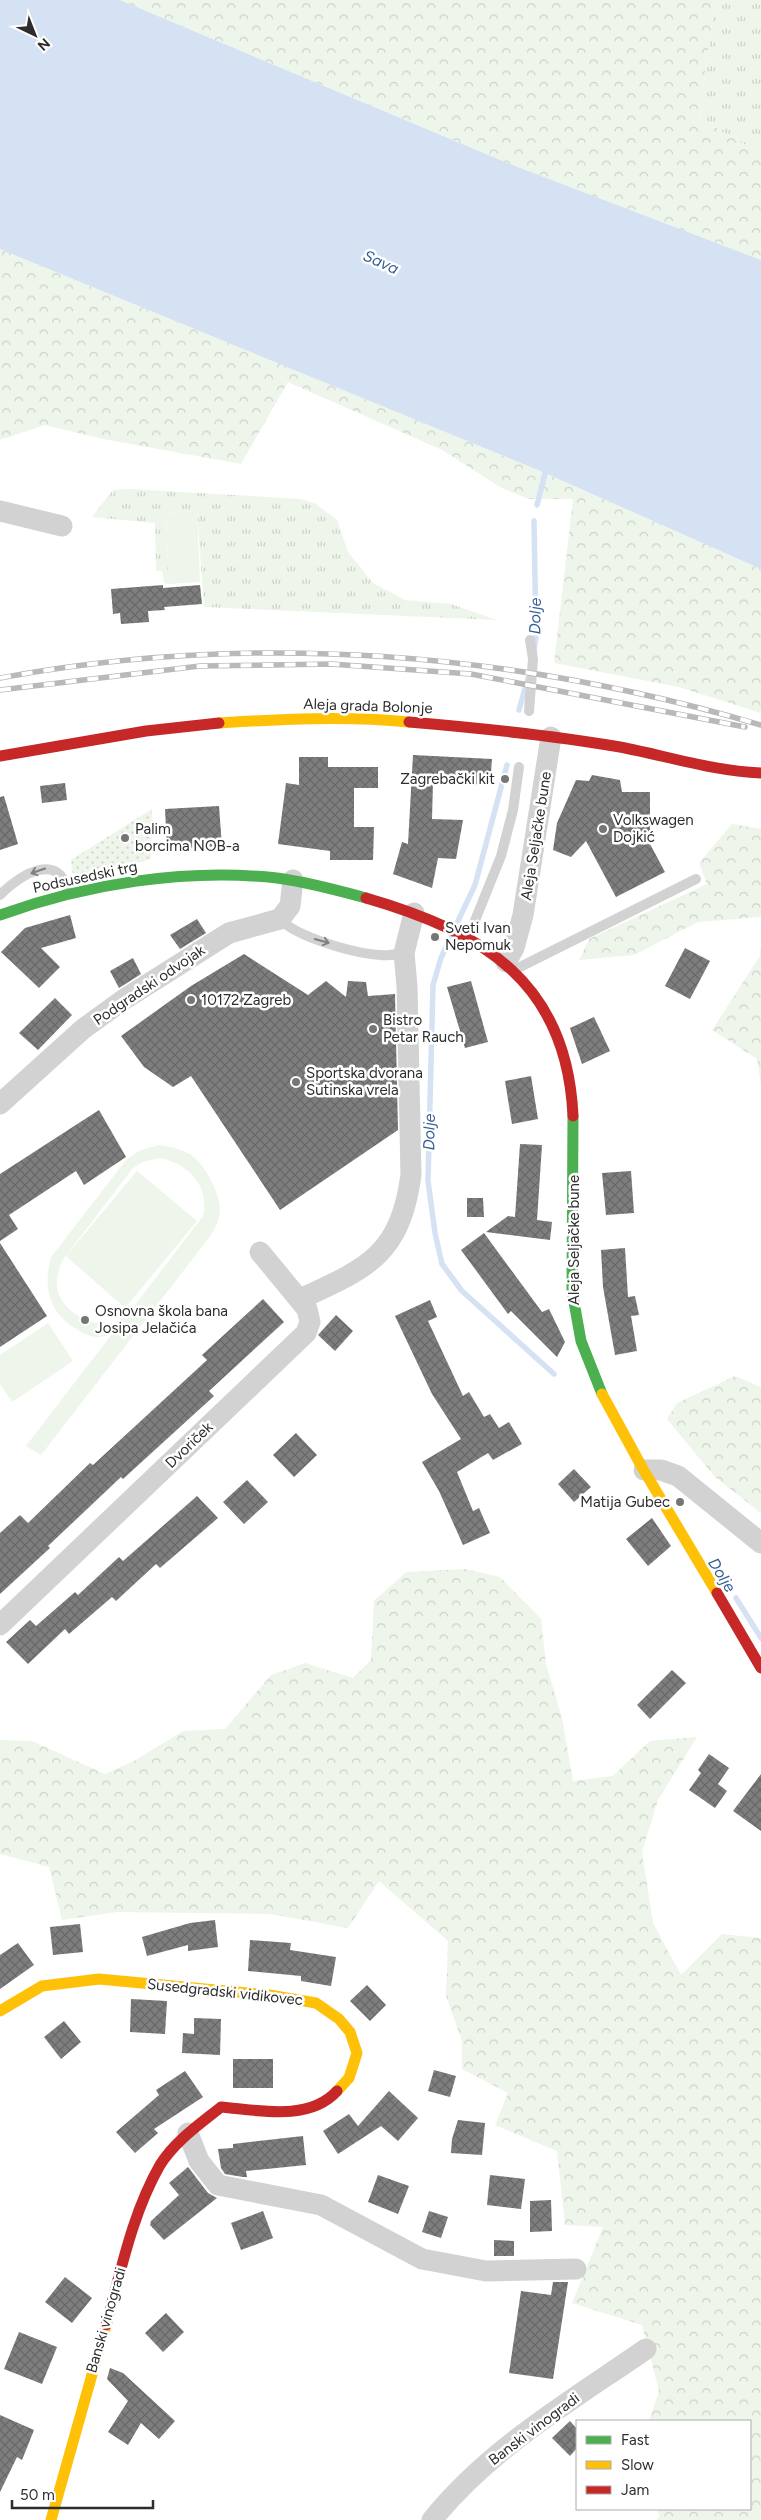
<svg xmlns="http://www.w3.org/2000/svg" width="761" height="2520" font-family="Figtree,sans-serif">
<defs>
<pattern id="grass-tufts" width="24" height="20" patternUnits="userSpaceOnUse" patternTransform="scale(1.25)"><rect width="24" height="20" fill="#eef5ea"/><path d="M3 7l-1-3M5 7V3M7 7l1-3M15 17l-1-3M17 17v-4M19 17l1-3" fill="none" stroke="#ccd2c9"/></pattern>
<pattern id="forest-crowns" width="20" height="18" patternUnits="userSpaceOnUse" patternTransform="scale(1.25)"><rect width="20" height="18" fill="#eef5ea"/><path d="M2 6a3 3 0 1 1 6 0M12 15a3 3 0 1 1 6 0" fill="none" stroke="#ccd2c9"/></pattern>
<pattern id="park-dots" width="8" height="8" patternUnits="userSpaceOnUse" patternTransform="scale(1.25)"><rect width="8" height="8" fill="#eef5ea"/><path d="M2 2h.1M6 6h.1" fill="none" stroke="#ccd2c9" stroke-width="1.8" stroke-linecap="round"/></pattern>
<pattern id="building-cross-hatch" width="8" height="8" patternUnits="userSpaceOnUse" patternTransform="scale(1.25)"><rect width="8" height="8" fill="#7e7e7e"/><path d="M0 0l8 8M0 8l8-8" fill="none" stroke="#686868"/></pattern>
</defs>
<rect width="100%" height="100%" fill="#fff"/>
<path fill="url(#grass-tufts)" d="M712 0H761V154L699 118 713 16Z
M130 489 301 499 316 504 337 520 348 552 373 583 405 600 451 604 497 620 204 607 197 511 166 513 169 584 164 583 162 571H156L155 523 92 517 113 490Z"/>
<path fill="url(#forest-crowns)" d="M120 0H712L713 16 699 118 761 154V260L505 162Z
M0 249 545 473 761 569V713L679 687 554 663 573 499H529L502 488 442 450 288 382 241 464 103 439 45 425 0 440Z
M732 824 761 829V917L698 922 634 955 579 960 589 939 707 884 699 863Z
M761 947V1084L757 1059 712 1030 760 956Z
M735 1376 761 1387V1513L714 1476 667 1419 677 1403Z
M465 1569 500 1577 541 1619 546 1664 562 1718 573 1781 613 1776 650 1741 697 1737 658 1800 642 1852 653 1923 681 1975 722 1934 761 1938V2520H656L660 2516 656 2509H750V2421H649L659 2391 642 2325 572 2303 603 2227 565 2225 557 2151 495 2125 508 2093 462 2069V2041L446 1996 448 1941 379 1881 348 1928 270 1914 117 1912 62 1920 49 1867 0 1854V1740L32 1741 105 1774 134 1761 183 1731 225 1729 271 1675 305 1663 353 1678 371 1660 374 1601 406 1572Z"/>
<path fill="url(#park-dots)" d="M152 809 151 859 82 879 72 872 71 860Z"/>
<path fill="#eef5ea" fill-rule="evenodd" d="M197 511 200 582 169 584 166 513Z
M158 1145C168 1146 182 1149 191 1155 206 1165 224 1200 219 1217 218 1223 214 1229 211 1235L41 1455 26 1446 112 1334C108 1335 102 1337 97 1337 88 1336 82 1333 75 1328 48 1312 43 1285 51 1257L127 1159 139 1151ZM160 1158C189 1164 210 1186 203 1216L129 1313C125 1316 120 1321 116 1322 93 1330 61 1311 57 1288 56 1278 59 1269 62 1261L132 1169 142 1162Z
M137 1171 197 1221 125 1308 66 1256Z
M48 1323 73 1361 12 1402 0 1384V1355Z"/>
<path fill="#d5e2f3" d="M0 0H120L505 162 761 260V569L545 473 0 249Z"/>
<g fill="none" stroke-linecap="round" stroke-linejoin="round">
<path stroke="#d5e2f3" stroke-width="5.5" d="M537 505 547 466
M534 521 536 637 534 650
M519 710 528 678
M457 923 475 885 507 765
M451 936 441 958 433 985 428 1181 435 1233 442 1264 462 1291 554 1374
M736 1598 761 1638"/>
</g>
<path fill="url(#building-cross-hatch)" d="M163 585V588L200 585 202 604 164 607 165 610 148 611 149 622 121 624 120 613 113 614 111 589Z
M413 755 492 759 490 785 433 782 432 819 463 820 456 859 438 858 432 888 393 874 402 842 408 844Z
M299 757H328V767H378V788H354V827H374L373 860H330V851L278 844 286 783 299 785Z
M592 775 620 780 622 792H650V844L665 872 616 897 586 841 571 857 553 850 557 823 576 780 589 781Z
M65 783 67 800 42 803 40 786Z
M4 796 18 844 0 850V797Z
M219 806 222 846 167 849 165 809Z
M70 915 76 938 41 948 60 967 39 988 1 952 25 928Z
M197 919 206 933 180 949 170 935Z
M685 948 710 961 690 999 665 986Z
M244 954 308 995 326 981 346 997 348 981 366 982 368 996 395 994 398 1130 280 1210 191 1076 173 1087 144 1067 121 1036 191 986Z
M133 958 141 974 119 988 110 971Z
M471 981 488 1042 465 1048 447 987Z
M55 998 72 1015 38 1050 19 1033Z
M594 1017 610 1051 582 1064 570 1028Z
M531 1076 538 1119 512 1124 505 1081Z
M99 1110 126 1157 84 1185 76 1171 9 1215 18 1229 0 1241V1174Z
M520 1144 542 1145 537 1220 552 1222 550 1240 486 1232 508 1216 515 1217Z
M631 1171 634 1213 606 1215 602 1173Z
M467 1198H483L484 1217H467Z
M484 1233 542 1312 549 1309 565 1342 557 1357 511 1311 508 1314 461 1250Z
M0 1243 47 1316 0 1347Z
M625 1248 628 1297 635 1296 639 1315 631 1316 637 1351 615 1355 603 1287 601 1250Z
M263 1299 284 1322 209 1391 214 1396 123 1479 121 1477 48 1546 50 1548 0 1594V1533L20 1515 28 1523 90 1463 93 1465 207 1360 202 1355Z
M430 1300 437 1317 428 1321 463 1396 469 1392 484 1417 490 1414 499 1428 509 1422 522 1444 493 1460 488 1453 457 1472 473 1511 479 1508 490 1533 463 1545 439 1491 422 1462 461 1439 432 1394 395 1316Z
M336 1315 353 1331 335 1351 318 1335Z
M296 1433 317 1455 294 1477 273 1455Z
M574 1469 591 1487 574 1502 558 1484Z
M247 1480 268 1502 244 1524 223 1502Z
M197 1496 218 1518 160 1568 156 1564 116 1601 112 1597 69 1634 65 1629 28 1664 6 1642 30 1620 36 1626 75 1592 78 1595 119 1557 123 1561Z
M652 1518 671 1546 648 1566 626 1539Z
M672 1670 686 1683 650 1719 637 1705Z
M709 1754 729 1768 718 1784 727 1791 715 1808 689 1790 701 1773 698 1770Z
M761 1774V1831L733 1811Z
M215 1920 218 1947 188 1951V1945L147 1956 142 1937 190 1923Z
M80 1924 83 1952 53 1955 50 1927Z
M250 1940 291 1943 290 1950 336 1957 331 1986 301 1981V1976L248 1971Z
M18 1943 34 1965 0 1989V1955Z
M367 1985 386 2005 370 2021 350 2001Z
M131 1999 167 2001 165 2034 130 2032Z
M194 2018 221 2019 220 2055 182 2053 183 2033 194 2034Z
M64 2021 81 2042 61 2059 44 2037Z
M233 2059H273V2088H233Z
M434 2070 456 2076 450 2097 428 2091Z
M185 2071 203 2097 154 2129 158 2133 135 2153 116 2132 159 2095 156 2090Z
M389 2091 418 2118 398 2141 381 2126 338 2154 323 2131 349 2114 358 2126Z
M458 2120 485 2123 482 2155 451 2153 452 2139Z
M303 2136 306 2165 246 2171 247 2177H243L225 2174 221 2168 218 2149 233 2148V2144Z
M188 2167 208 2193 217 2198 164 2240 150 2225 151 2221 179 2195 169 2183Z
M378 2175 409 2186 398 2214 368 2202Z
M490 2175 525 2179 521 2209 487 2205Z
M551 2200 552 2231 530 2232V2201Z
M263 2211 273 2238 241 2250 231 2223Z
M429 2211 448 2217 441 2238 422 2232Z
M494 2240 514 2241V2256H494Z
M65 2277 92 2298 72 2323 45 2302Z
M553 2282H568L553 2379 509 2373 521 2291 551 2295Z
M166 2313 184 2332 163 2352 145 2333Z
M19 2332 57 2347 42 2384 4 2369Z
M110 2368 123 2373 175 2421 159 2439 141 2423 128 2445 108 2432 128 2401 107 2379Z
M0 2415 34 2430 22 2460 17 2457 0 2492Z
M570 2421 577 2429V2448L570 2456 552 2438Z"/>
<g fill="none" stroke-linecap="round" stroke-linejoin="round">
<path stroke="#d2d2d2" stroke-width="10" d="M529 711 533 659 530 640
M0 895C20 875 59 850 68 892
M280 919C296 937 356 954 381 955 388 956 397 954 404 953
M468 938 501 856 513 810 519 767
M514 970 696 879"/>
<path stroke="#d2d2d2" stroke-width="21" d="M0 511 62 526
M506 962 514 948 523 915 551 737
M0 1104 83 1029 123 1000 229 933 280 919 290 906 293 880
M300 1299C368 1268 400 1255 411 1175L407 986 404 953 414 913
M644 1470H661L678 1476 761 1543
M0 1625 306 1333 310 1322 307 1309 260 1252
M188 2133 199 2161 218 2185 321 2205 422 2259 486 2271 576 2269
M432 2520C490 2448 571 2401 646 2349"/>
<path stroke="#4caf50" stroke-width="11" d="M0 915C86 884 185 868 277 878 307 882 337 890 366 898
M573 1116 572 1291 581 1341 602 1394"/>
<path stroke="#ffc107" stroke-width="11" d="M219 723C282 719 346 716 409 722
M602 1394 643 1469 717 1593
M0 2011 42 1986 99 1979 269 1995 316 2003 339 2019 350 2032 357 2053 349 2078 337 2091
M51 2520 106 2325"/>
<path stroke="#c62828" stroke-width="11" d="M409 722C480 728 550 735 620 747 667 756 713 771 761 773
M0 756 146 731 219 723
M366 898C483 932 567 982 573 1116
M717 1593 761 1668
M106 2325C121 2271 132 2214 160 2165 175 2141 200 2124 221 2107 257 2110 309 2122 337 2091"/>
<defs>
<path id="rail" d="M0 678C255 631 513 652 761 725
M0 690 200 666 331 664 471 674 745 727"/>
</defs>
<use href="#rail" stroke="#b9b9b9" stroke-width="5.5"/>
<use href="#rail" stroke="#fff" stroke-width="4" stroke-dasharray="11" stroke-linecap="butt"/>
</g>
<defs><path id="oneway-shaft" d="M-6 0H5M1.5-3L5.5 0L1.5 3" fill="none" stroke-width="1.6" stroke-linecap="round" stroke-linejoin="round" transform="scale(1.25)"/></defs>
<g stroke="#808080">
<use href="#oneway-shaft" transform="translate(38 871) rotate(161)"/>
<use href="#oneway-shaft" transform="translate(322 941) rotate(16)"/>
</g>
<g fill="#767676" stroke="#fff" stroke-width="2">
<circle cx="505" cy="779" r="5"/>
<circle cx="603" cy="829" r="5"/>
<circle cx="125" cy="838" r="5"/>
<circle cx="435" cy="937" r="5"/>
<circle cx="191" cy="1000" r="5"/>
<circle cx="373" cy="1029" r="5"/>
<circle cx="296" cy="1082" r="5"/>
<circle cx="85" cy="1320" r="5"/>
<circle cx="680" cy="1502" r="5"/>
</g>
<g text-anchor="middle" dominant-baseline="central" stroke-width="5" stroke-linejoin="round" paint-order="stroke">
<g font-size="15" fill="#2d2d2d" stroke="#fff">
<text transform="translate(368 706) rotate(2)">Aleja grada Bolonje</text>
<text transform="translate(536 836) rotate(-81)">Aleja Seljačke bune</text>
<text transform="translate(85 877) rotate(-12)">Podsusedski trg</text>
<text transform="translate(149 985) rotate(-34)">Podgradski odvojak</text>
<text transform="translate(574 1240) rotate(-90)">Aleja Seljačke bune</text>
<text transform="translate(189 1445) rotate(-44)">Dvoriček</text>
<text transform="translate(225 1992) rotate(6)">Susedgradski vidikovec</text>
<text transform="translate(106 2320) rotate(-74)">Banski vinogradi</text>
<text transform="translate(534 2429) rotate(-37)">Banski vinogradi</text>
</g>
<g font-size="15" fill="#2d2d2d" stroke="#fff" text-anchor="start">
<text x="495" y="779" text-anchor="end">Zagrebački kit</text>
<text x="613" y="820">Volkswagen<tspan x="613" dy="17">Dojkić</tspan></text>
<text x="135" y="829">Palim<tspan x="135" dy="17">borcima NOB-a</tspan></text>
<text x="445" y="928">Sveti Ivan<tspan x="445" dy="17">Nepomuk</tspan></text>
<text x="201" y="1000">10172 Zagreb</text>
<text x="383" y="1020">Bistro<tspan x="383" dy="17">Petar Rauch</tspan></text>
<text x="306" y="1073">Sportska dvorana<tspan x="306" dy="17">Sutinska vrela</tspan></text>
<text x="95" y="1311">Osnovna škola bana<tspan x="95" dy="17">Josipa Jelačića</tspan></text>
<text x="670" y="1502" text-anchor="end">Matija Gubec</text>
</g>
<g font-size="16" font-style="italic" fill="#345f96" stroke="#fff">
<text transform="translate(381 262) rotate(24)">Sava</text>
<text transform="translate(535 616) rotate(-89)">Dolje</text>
<text transform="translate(429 1132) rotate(-89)">Dolje</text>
<text transform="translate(722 1575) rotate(58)">Dolje</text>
</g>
</g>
<rect x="576" y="2420" width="175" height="90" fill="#ffffff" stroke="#ababab"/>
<rect x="586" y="2436" width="25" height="8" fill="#4caf50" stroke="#ababab"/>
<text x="621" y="2445" font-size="15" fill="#2d2d2d">Fast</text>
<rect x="586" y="2461" width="25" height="8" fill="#ffc107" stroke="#ababab"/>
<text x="621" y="2470" font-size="15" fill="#2d2d2d">Slow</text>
<rect x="586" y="2486" width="25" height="8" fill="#c62828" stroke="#ababab"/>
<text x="621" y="2495" font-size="15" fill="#2d2d2d">Jam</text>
<g transform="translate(35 35) rotate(137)" stroke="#ffffff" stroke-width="4" paint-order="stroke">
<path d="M0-4L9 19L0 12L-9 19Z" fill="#2d2d2d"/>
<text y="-8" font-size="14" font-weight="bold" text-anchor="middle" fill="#2d2d2d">N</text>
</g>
<path d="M12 2500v8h141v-8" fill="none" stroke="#2d2d2d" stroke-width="2.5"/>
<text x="20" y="2500" font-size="15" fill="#2d2d2d" stroke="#ffffff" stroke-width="4" paint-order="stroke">50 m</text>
</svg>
